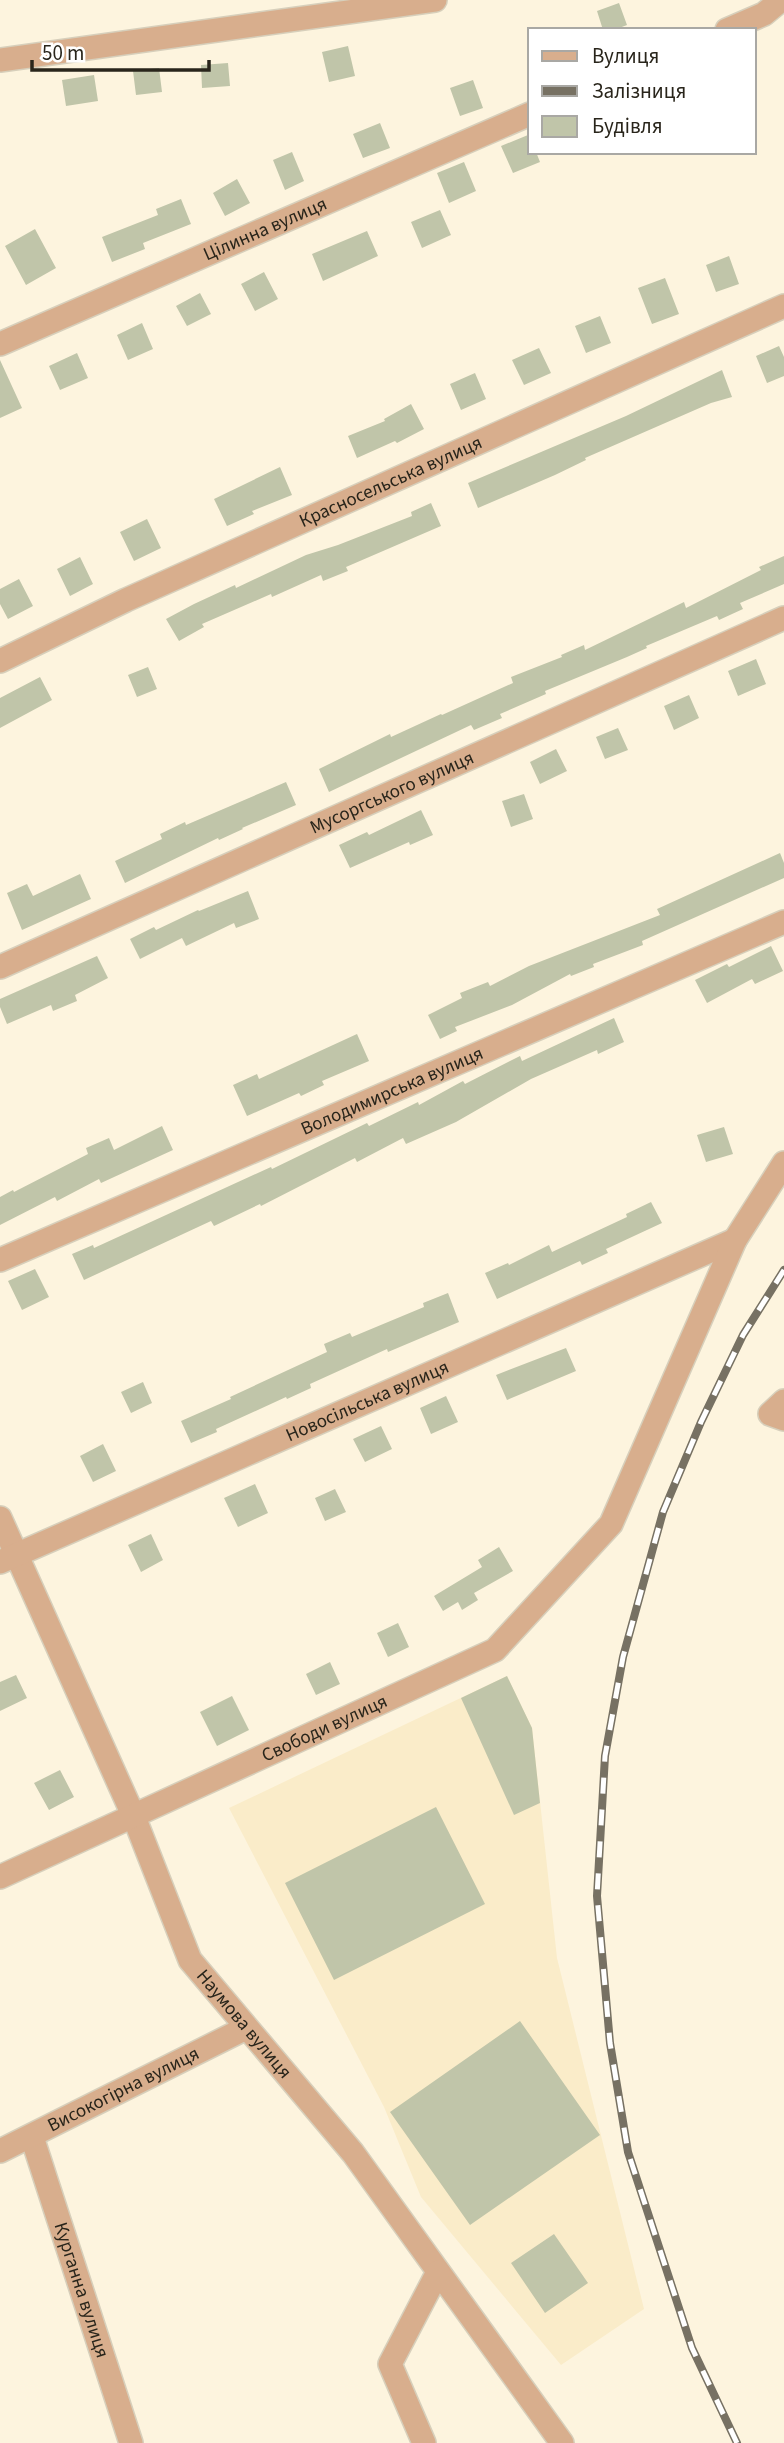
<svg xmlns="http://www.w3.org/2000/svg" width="784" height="2443" font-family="'Source Sans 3',sans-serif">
<rect width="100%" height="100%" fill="#fdf4de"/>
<path fill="#faecc9" d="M507 1676 532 1728 557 1958 644 2309 561 2365 421 2197 384 2107 229 1808Z"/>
<path fill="#c0c5a9" d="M619 3 627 25 614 30H603L597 11Z
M348 46 355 76 329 82 322 52Z
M228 63 230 86 202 88 201 65Z
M159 68 162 92 136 95 133 71Z
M94 75 98 101 66 106 62 80Z
M473 80 483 108 460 116 450 88Z
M380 123 390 148 363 158 353 134Z
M528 135 530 152H536L540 162 513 173 501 146Z
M292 152 304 181 285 190 273 160Z
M464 162 476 191 449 203 437 173Z
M237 179 250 203 225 216 213 193Z
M181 199 191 224 143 243 145 249 112 262 102 237 158 215 156 209Z
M440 210 451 235 422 248 411 222Z
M35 229 56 268 26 285 5 246Z
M367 231 378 256 323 281 312 254Z
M729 256 739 284 716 292 706 265Z
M264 272 278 299 255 311 241 284Z
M665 278 679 314 652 324 638 288Z
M200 293 211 314 187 326 176 306Z
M600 316 611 343 586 353 575 326Z
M142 323 153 349 128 360 117 335Z
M779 346 784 357V376L767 383 756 356Z
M539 348 551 373 524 385 512 360Z
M77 353 88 378 60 390 49 366Z
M0 360 22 408 0 418Z
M722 370 732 397 711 403 585 458 586 460 555 475 478 508 468 483 626 416Z
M475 373 486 399 461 410 450 384Z
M411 404 424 429 397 443 395 441 357 458 348 436 385 421 384 419Z
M280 467 292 495 252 511 254 514 227 526 214 499Z
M431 503 441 526 346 567 348 571 323 581 321 575 272 597 271 594 202 624 204 627 179 641 166 619 194 604 235 585 236 588 306 555 338 545 412 516 411 512Z
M147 519 161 548 134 561 120 532Z
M784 556V584L740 603 743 609 719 620 717 616 646 646 647 648 627 657 545 691 546 694 500 714 502 718 474 730 471 725 329 792 319 769 390 734 391 737 441 714 442 715 513 683 511 677 562 657 561 655 584 645 585 650 684 602 686 608 761 570 759 567Z
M80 557 93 584 70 596 57 569Z
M19 579 33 606 8 619 0 604V589Z
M756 659 766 684 738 696 728 671Z
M148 667 157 689 137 697 128 675Z
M40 677 52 700 0 728V698Z
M689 695 699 718 674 730 664 706Z
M618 728 628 750 605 759 596 737Z
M556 749 567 771 540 784 530 762Z
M286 782 296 805 242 828 243 829 219 840 218 838 125 883 115 861 162 839 160 834 185 822 186 825Z
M524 794 533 819 511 827 502 801Z
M421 810 433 835 410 845 409 842 350 868 339 845 367 832 369 835Z
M780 853 784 863V878L642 941 643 945 593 964 594 967 571 976 570 974 512 1005 455 1027 457 1031 440 1039 428 1015 462 998 460 993 488 982 490 986 529 966 660 915 657 909Z
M80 874 91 899 22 930 7 893 27 884 33 896Z
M248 891 259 919 236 928 234 923 186 946 182 938 140 959 130 939 154 927 156 930 198 910 199 911Z
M771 946 783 971 755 984 752 979 707 1003 695 980 727 964 729 967Z
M97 956 108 978 75 995 77 1001 53 1011 51 1005 7 1024 0 1007V999Z
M614 1018 624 1042 598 1054 597 1050 531 1079 456 1122 406 1144 403 1138 357 1162 355 1158 261 1206 260 1204 214 1226 211 1221 84 1280 72 1254 93 1245 94 1248 271 1167 272 1169 367 1123 369 1126 418 1102 419 1105 463 1081 465 1084 520 1056 522 1061Z
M357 1034 369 1061 322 1081 324 1085 301 1096 299 1093 247 1116 233 1085 257 1074 259 1079Z
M162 1126 173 1150 101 1183 99 1179 57 1201 55 1197 0 1225V1197L13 1190 14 1192 88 1154 86 1148 109 1138 114 1150Z
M724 1127 733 1154 706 1162 697 1135Z
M651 1202 662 1223 606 1249 608 1253 582 1265 580 1261 497 1299 485 1273 508 1263 509 1265 549 1245 552 1252 627 1217 626 1214Z
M35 1269 49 1297 22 1310 8 1281Z
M448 1293 459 1322 388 1352 387 1349 310 1384 311 1388 287 1399 286 1397 216 1429 217 1432 191 1443 181 1421 231 1399 230 1397 327 1352 324 1344 350 1333 352 1337 424 1307 423 1303Z
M566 1348 576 1371 507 1400 496 1375Z
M143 1382 152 1403 131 1413 121 1392Z
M446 1396 458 1422 431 1434 420 1408Z
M381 1426 392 1449 365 1462 353 1439Z
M103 1444 116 1471 93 1482 80 1456Z
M255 1484 268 1513 238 1527 224 1498Z
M335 1489 346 1512 325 1521 315 1498Z
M151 1534 163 1560 141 1572 128 1545Z
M499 1547 513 1571 474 1593 478 1600 462 1610 458 1602 443 1611 434 1596 482 1567 478 1560Z
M398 1623 409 1647 388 1657 377 1633Z
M330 1662 340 1684 316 1695 306 1674Z
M16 1675 27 1698 0 1711V1682Z
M507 1676 532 1728 540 1803 514 1815 461 1698Z
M232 1696 249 1730 217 1746 200 1712Z
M60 1770 74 1797 49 1810 34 1783Z
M436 1807 485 1904 334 1980 285 1883Z
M520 2021 600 2135 470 2225 390 2112Z
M554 2234 588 2283 545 2313 511 2263Z"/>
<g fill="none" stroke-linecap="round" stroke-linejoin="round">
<defs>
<g id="minor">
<path d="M727 30 764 14 781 0"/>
<path d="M0 60 435 0"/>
<path id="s1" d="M0 344 530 114"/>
<path id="s2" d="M0 661 126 600 784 306"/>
<path id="s3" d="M0 967 784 618"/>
<path id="s4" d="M0 1260 784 922"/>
<path d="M784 1401 770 1414 784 1419"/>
<path id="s5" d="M0 1518 134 1817 190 1960 353 2153 562 2443"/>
<path id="s6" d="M0 1562 735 1240"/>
<path id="s7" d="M0 1877 495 1650 611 1524 735 1240 784 1163"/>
<path id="s8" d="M32 2137 131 2443"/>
<path id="s9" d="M0 2151 246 2028"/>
<path d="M424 2443 390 2364 438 2272"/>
</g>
</defs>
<use href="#minor" stroke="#d7cfbb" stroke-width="26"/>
<use href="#minor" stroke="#d8ae8d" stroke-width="23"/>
<defs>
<path id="rail" d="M737 2443 692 2348 628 2152 610 2043 597 1896 605 1756 623 1657 663 1512 701 1422 743 1335 784 1270"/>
</defs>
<use href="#rail" stroke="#777163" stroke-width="8"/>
<use href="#rail" stroke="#fff" stroke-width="5" stroke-dasharray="16" stroke-linecap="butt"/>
</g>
<g text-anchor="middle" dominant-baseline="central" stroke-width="7" stroke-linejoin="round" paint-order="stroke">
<g font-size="19" fill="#29251b" stroke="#fff">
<text stroke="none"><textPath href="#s1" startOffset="289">Цілинна вулиця</textPath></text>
<text stroke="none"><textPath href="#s2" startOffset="430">Красносельська вулиця</textPath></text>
<text stroke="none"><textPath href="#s3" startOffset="429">Мусоргського вулиця</textPath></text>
<text stroke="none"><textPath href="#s4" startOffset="427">Володимирська вулиця</textPath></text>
<text stroke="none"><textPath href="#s6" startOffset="401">Новосільська вулиця</textPath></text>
<text stroke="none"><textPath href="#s7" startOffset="357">Свободи вулиця</textPath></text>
<text stroke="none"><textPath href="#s5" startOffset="565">Наумова вулиця</textPath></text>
<text stroke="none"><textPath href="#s9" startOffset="138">Високогірна вулиця</textPath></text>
<text stroke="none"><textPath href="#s8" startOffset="161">Курганна вулиця</textPath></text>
</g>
</g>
<rect x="528" y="28" width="228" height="126" fill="#ffffff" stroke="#a9a8a4" stroke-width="2"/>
<rect x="542" y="51" width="35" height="10" fill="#d8ae8d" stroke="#a9a8a4" stroke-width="2"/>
<text x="592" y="63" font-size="21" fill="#29251b">Вулиця</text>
<rect x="542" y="86" width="35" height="10" fill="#777163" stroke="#a9a8a4" stroke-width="2"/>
<text x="592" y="98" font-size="21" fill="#29251b">Залізниця</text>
<rect x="542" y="116" width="35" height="21" fill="#c0c5a9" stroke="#a9a8a4" stroke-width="2"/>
<text x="592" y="133" font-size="21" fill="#29251b">Будівля</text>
<path d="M32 60v10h177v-10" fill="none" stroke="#29251b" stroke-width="3.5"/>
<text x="42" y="60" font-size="21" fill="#29251b" stroke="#ffffff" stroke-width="5" paint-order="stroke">50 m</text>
</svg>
